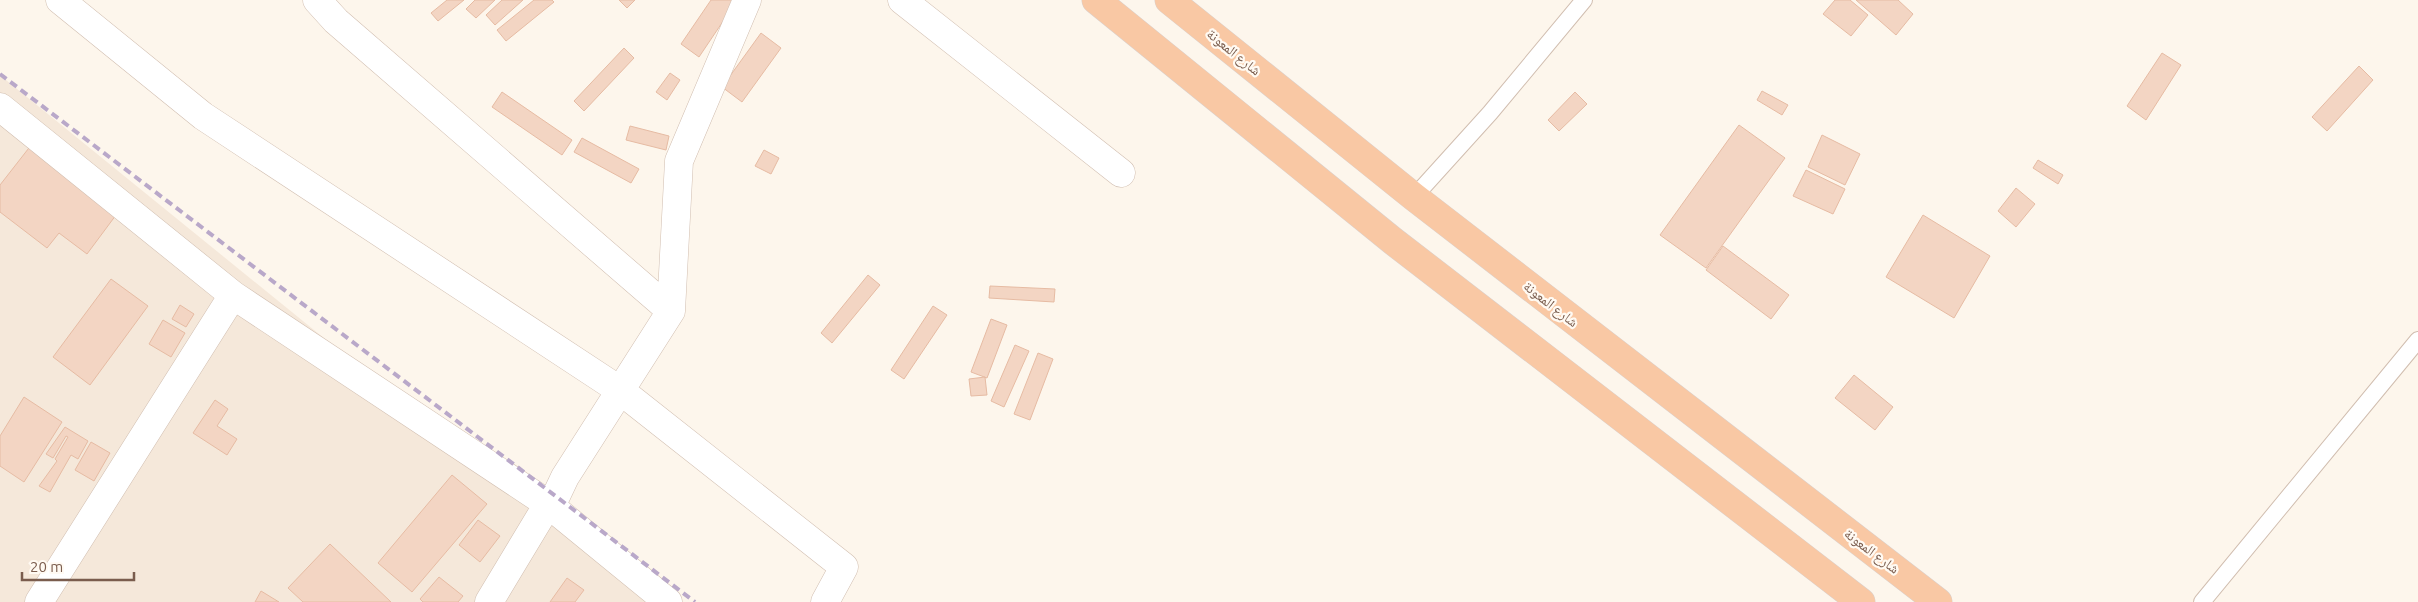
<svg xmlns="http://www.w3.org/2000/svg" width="2418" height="602" font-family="Ubuntu,'Noto Naskh Arabic',sans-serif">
<rect width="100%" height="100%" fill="#fdf6ec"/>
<path fill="#f5e8da" d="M0 76 6 80 649 602H0Z"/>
<path fill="#f3d5c3" stroke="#e6bba3" d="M447 0H464L438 21 431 13Z
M475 0H495L476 18 466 9Z
M502 0H523L495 25 486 15Z
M534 0H552L554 2 506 41 497 30Z
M619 0H635L627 8Z
M711 0H733L736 2 699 57 681 44Z
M1835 0H1850L1868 15 1851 36 1823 14Z
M1856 0H1898L1913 14 1896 35Z
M761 33 781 48 742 102 722 87Z
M624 48 634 58 584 111 574 101Z
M2162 53 2181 65 2146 120 2127 106Z
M2359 66 2373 80 2327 131 2312 117Z
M670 73 680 80 667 100 656 92Z
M1762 91 1788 105 1782 115 1757 100Z
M502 92 572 140 562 155 492 107Z
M1575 92 1587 104 1559 131 1548 120Z
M1739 125 1785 158 1706 268 1660 235Z
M630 126 669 136 666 150 626 140Z
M1822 135 1860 154 1845 185 1808 167Z
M582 138 639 169 631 183 574 152Z
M32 144 119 211 87 254 59 233 47 248 0 212V185Z
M764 150 779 158 771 174 755 166Z
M2038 160 2063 175 2058 184 2033 168Z
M1806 170 1845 189 1833 214 1793 196Z
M2016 188 2035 204 2016 227 1998 211Z
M1923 215 1990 256 1954 318 1886 277Z
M1723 246 1789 295 1771 319 1706 270Z
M868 275 880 285 832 343 821 333Z
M111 279 148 306 90 385 53 357Z
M990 286 1055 289 1054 302 989 298Z
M180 305 194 314 186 327 172 319Z
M933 306 947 315 904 379 891 370Z
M991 319 1007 325 987 378 971 372Z
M163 320 185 333 171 357 149 344Z
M1015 345 1029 351 1004 407 991 401Z
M1038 353 1053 359 1030 420 1014 414Z
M1854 375 1893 407 1875 430 1835 398Z
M985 377 987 395 971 396 969 379Z
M24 397 62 422 24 482 0 466V436Z
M215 400 228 409 217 426 237 439 227 455 193 433Z
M65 427 88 441 78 459 71 455 50 492 39 486 57 461 55 459 68 437 66 436 53 458 46 454Z
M91 442 110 453 94 481 75 470Z
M452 475 487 504 412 592 378 563Z
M478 520 500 536 480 562 459 545Z
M330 544 391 602H303L288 588Z
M439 577 463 596 458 602H423L420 599Z
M567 578 584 590 575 602H550Z
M261 591 279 602H255Z"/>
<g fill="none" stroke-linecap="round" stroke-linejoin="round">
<defs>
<path id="service" d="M1414 197 1490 113 1584 0
M2202 602 2418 340"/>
<path id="minor" d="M60 0 203 116 621 391 844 567 825 602
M317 0 336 21 671 311 565 477 556 496 548 504 489 602
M902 0 1121 173
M0 107 233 295 548 504 668 602
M671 311 679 161 747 0
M39 602 233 295"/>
<path id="trunk" d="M1096 0 1393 241 1861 602
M1169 0 1414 197 1938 602"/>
</defs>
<use href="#service" stroke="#d1beb0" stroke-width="18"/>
<use href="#minor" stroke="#d1beb0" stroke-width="29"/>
<use href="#trunk" stroke="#dad1cd" stroke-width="29"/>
<use href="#service" stroke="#fff" stroke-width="16"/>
<use href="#minor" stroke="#fff" stroke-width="28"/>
<use href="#trunk" stroke="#f9c8a4" stroke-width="28"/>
<path stroke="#b9a8c9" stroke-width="4" stroke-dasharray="8 5" stroke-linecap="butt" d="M0 74 695 602"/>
</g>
<g text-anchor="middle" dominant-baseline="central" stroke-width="4.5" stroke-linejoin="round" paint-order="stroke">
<g font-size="14" fill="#7a5c4d" stroke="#fffaf3">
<text transform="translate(1234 52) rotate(39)">شارع المعونة</text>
<text transform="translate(1551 304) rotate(38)">شارع المعونة</text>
<text transform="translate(1872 551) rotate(37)">شارع المعونة</text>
</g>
</g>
<path d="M22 572v8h112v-8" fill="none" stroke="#7a5c4d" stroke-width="2.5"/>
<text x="30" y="572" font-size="15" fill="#7a5c4d" stroke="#fffaf3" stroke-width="4" paint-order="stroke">20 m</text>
</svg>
